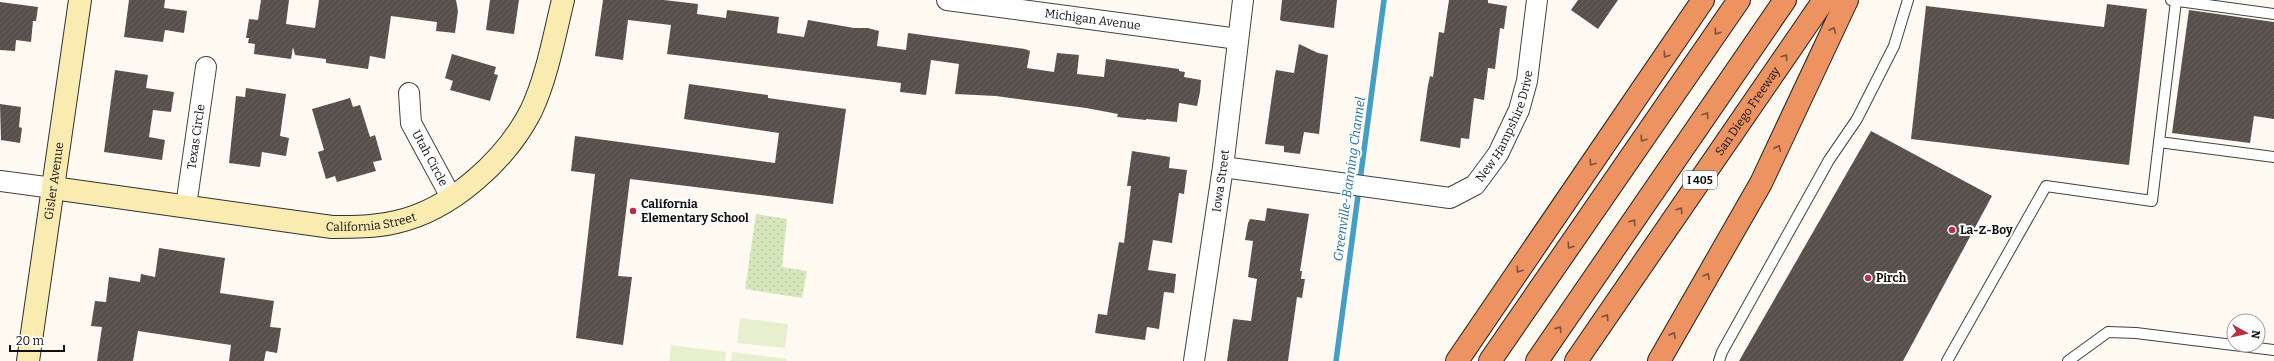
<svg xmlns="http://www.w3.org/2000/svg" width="2274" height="361" font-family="Bitter,serif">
<defs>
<pattern id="grass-dots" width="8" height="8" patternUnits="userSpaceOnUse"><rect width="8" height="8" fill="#d7e7bc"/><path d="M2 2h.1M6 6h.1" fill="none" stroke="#b7c5a0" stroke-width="1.8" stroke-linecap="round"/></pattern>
<pattern id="building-hatch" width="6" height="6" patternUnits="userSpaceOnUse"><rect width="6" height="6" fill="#574f4c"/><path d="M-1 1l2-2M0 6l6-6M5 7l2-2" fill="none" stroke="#6a6461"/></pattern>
</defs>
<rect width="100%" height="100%" fill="#fefaf1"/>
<path fill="url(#grass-dots)" d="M756 214 787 219 782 267 807 271 802 298 745 289Z"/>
<path fill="#e7efce" d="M740 318 788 324 785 348 737 343Z
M671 345 726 352 725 361H669Z
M732 352 787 359V361H731Z"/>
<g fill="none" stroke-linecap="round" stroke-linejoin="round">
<path stroke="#439fc6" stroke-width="5.5" d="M1336 361 1384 0"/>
</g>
<path fill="url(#building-hatch)" d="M129 0H165L164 8 187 11 184 33 165 30 163 42 124 37Z
M261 0H289L286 24 315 28 319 0H456L458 11 455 33 436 31 437 22 391 16 385 59 370 56 368 69 326 63V59L295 55 293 47 291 59 254 54 255 44 248 43 249 38H246L249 19 258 20Z
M490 0H519L514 34 486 30Z
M603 0H664L698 4 697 14 726 18 727 10 779 17 777 33 804 37 808 20 854 28H868L879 31 877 46 906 50 908 33 1025 49 1030 51 1027 68 1054 72 1057 53 1079 55 1077 74 1104 77 1106 59 1179 69V71L1185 72 1184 77 1201 80 1200 92 1197 106 1179 103 1177 122 1146 119V120L1117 117 1118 114 1086 108 996 96 955 94 959 64 931 60 926 95 900 92 901 83 667 54 671 25 628 20 623 60 595 56Z
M1282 0H1337L1334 28 1282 21 1280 20Z
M1449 0H1488V3L1507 6 1504 29 1500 28 1495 69 1488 68 1484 100 1474 98 1469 139 1461 138 1460 148 1420 141 1428 85 1430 76 1433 77 1439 32 1444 33Z
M1578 0H1618L1598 29 1571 10Z
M0 2 38 7 36 21H33L31 42 16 40 15 51 0 50Z
M2107 4 2147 9 2129 165 1911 139 1926 6 2104 27Z
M2189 10 2274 22V119L2254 116 2250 143 2172 133Z
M1299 44 1318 53 1328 55 1319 134 1304 132 1300 154 1284 152V146L1265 144 1275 74 1276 70 1294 73Z
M452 54 496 67 494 74 498 75 490 101 450 90 453 81 445 78Z
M115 70 148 75 146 88 174 92 171 112 153 110 149 137 165 140 162 160 104 152Z
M689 84 768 95V98L846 109 833 204 630 179 618 276 632 277 623 345 576 338 595 174 571 171 575 136 775 163 779 133 684 119Z
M246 88 286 94 280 136 289 138 286 156 262 152 260 167 229 163 236 96 245 97Z
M350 98 353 107 360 105 370 137 375 135 382 160 373 162 376 171 337 182 335 176 326 179 318 152 324 150 312 109Z
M0 104 21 107 19 127 22 128 20 143 1 140Z
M1871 131 1992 196 1903 361H1739Z
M1132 151 1170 157 1169 168 1187 170 1184 194 1179 193 1172 243 1153 240 1148 270 1176 274 1174 293 1164 292 1159 329 1147 327 1145 340 1095 333 1098 314 1107 315 1119 242 1124 243 1131 186H1127Z
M1267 208 1309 214 1300 271H1302L1301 279H1305L1302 298 1297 297 1288 361H1227L1233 319 1251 321 1257 279 1248 277 1253 241 1245 240 1248 223 1250 219 1265 221Z
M159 248 225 258 220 293 274 301 270 327 281 328 277 353 266 351 264 361H229L231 345 138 331 133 361H97L102 327 91 326 95 301 106 302 109 277 140 282 141 274 155 277Z"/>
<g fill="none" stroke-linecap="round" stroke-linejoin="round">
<defs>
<path id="lane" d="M2171 0 2274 14
M2159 142 2176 1
M1719 361 1722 352 1829 160 1857 119 1894 46 1908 0
M1947 361 2046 186 2152 201 2159 142 2274 157
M2068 361 2108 332 2136 333 2274 350"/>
<g id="street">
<path id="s1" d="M947 0 1238 39"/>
<path id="s2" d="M409 93 411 123 451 197"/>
<path id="s3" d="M1223 167 1450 198 1475 185 1498 154 1519 110 1527 81 1537 0"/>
<path d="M0 181 53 188"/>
<path id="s4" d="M186 206 206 67"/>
<path id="s5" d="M1194 361 1223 167 1243 0"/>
</g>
<g id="secondary">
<path id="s6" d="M53 188 332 227C354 227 375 227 396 222 451 210 506 160 531 111 547 77 554 37 563 0"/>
<path id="s7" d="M28 361 80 0"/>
</g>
<g id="highway">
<path d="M1457 361 1703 0"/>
<path d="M1490 361 1739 0"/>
<path d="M1537 361 1785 0"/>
<path id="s8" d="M1576 361 1824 0"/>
<path d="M1659 361 1761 183 1847 0"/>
</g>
</defs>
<use href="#lane" stroke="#424242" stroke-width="12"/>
<use href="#street" stroke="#424242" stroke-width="22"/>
<use href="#secondary" stroke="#313131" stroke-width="24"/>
<use href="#highway" stroke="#202020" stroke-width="24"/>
<use href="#lane" stroke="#fff" stroke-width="10"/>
<use href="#street" stroke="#fff" stroke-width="20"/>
<use href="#secondary" stroke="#faebb0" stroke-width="22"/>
<use href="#highway" stroke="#ec9361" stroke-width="22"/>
</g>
<defs><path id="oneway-chevron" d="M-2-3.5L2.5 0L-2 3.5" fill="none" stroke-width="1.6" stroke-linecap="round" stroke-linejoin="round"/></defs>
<g stroke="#7e5138">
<use href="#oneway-chevron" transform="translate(1833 30) rotate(-65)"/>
<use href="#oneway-chevron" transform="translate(1717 32) rotate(124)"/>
<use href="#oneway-chevron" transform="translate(1666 55) rotate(124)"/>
<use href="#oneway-chevron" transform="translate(1785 57) rotate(-56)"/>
<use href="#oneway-chevron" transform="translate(1706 115) rotate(-56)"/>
<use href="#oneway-chevron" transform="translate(1643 139) rotate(124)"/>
<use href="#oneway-chevron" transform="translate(1778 148) rotate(-65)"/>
<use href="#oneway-chevron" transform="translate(1592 163) rotate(124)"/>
<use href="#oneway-chevron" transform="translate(1680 210) rotate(-56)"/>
<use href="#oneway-chevron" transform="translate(1633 222) rotate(-56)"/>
<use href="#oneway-chevron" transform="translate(1570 246) rotate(124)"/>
<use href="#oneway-chevron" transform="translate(1519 270) rotate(124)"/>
<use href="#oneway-chevron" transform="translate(1707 276) rotate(-60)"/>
<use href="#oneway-chevron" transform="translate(1606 317) rotate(-56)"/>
<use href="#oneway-chevron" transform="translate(1559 329) rotate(-55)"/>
<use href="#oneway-chevron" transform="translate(1673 335) rotate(-61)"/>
</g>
<g fill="#b82e42" stroke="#fff" stroke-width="1.5">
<circle cx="633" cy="211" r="4"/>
<circle cx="1952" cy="230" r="4"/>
<circle cx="1868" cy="278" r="4"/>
</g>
<g text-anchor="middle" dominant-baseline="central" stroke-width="4" stroke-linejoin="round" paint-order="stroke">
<rect fill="#fff" stroke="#575757" stroke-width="1" x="1683" y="171" width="34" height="18" rx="3"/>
<g font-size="11" font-weight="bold" fill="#0f0f0f">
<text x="1700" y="180">I 405</text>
</g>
<g font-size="12" fill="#0f0f0f" stroke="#fff">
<text stroke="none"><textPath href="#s1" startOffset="147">Michigan Avenue</textPath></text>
<text stroke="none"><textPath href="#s8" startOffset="303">San Diego Freeway</textPath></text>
<text stroke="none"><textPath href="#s3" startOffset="324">New Hampshire Drive</textPath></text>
<text stroke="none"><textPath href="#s4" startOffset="70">Texas Circle</textPath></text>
<text stroke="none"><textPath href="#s2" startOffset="70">Utah Circle</textPath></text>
<text stroke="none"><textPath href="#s7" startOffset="182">Gisler Avenue</textPath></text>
<text stroke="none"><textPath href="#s5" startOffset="182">Iowa Street</textPath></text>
<text stroke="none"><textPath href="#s6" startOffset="321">California Street</textPath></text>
</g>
<g font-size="12" font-weight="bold" fill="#0f0f0f" stroke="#fff" text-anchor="start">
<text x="641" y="204">California<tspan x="641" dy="14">Elementary School</tspan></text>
<text x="1960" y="230">La-Z-Boy</text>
<text x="1876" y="278">Pirch</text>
</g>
<g font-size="13" font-style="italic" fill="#1e719a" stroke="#fff">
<text transform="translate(1349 179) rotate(-82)">Greenville-Banning Channel</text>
</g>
</g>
<g transform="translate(2246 333) rotate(98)"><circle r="19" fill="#ffffff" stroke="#9f9f9f"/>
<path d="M0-3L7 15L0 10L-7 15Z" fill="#b82e42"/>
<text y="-6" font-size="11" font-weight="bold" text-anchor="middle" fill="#0f0f0f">N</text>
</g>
<path d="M10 345v6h54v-6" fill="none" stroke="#0f0f0f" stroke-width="2"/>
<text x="16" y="345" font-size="12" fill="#0f0f0f" stroke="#ffffff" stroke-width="3" paint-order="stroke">20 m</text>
</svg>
